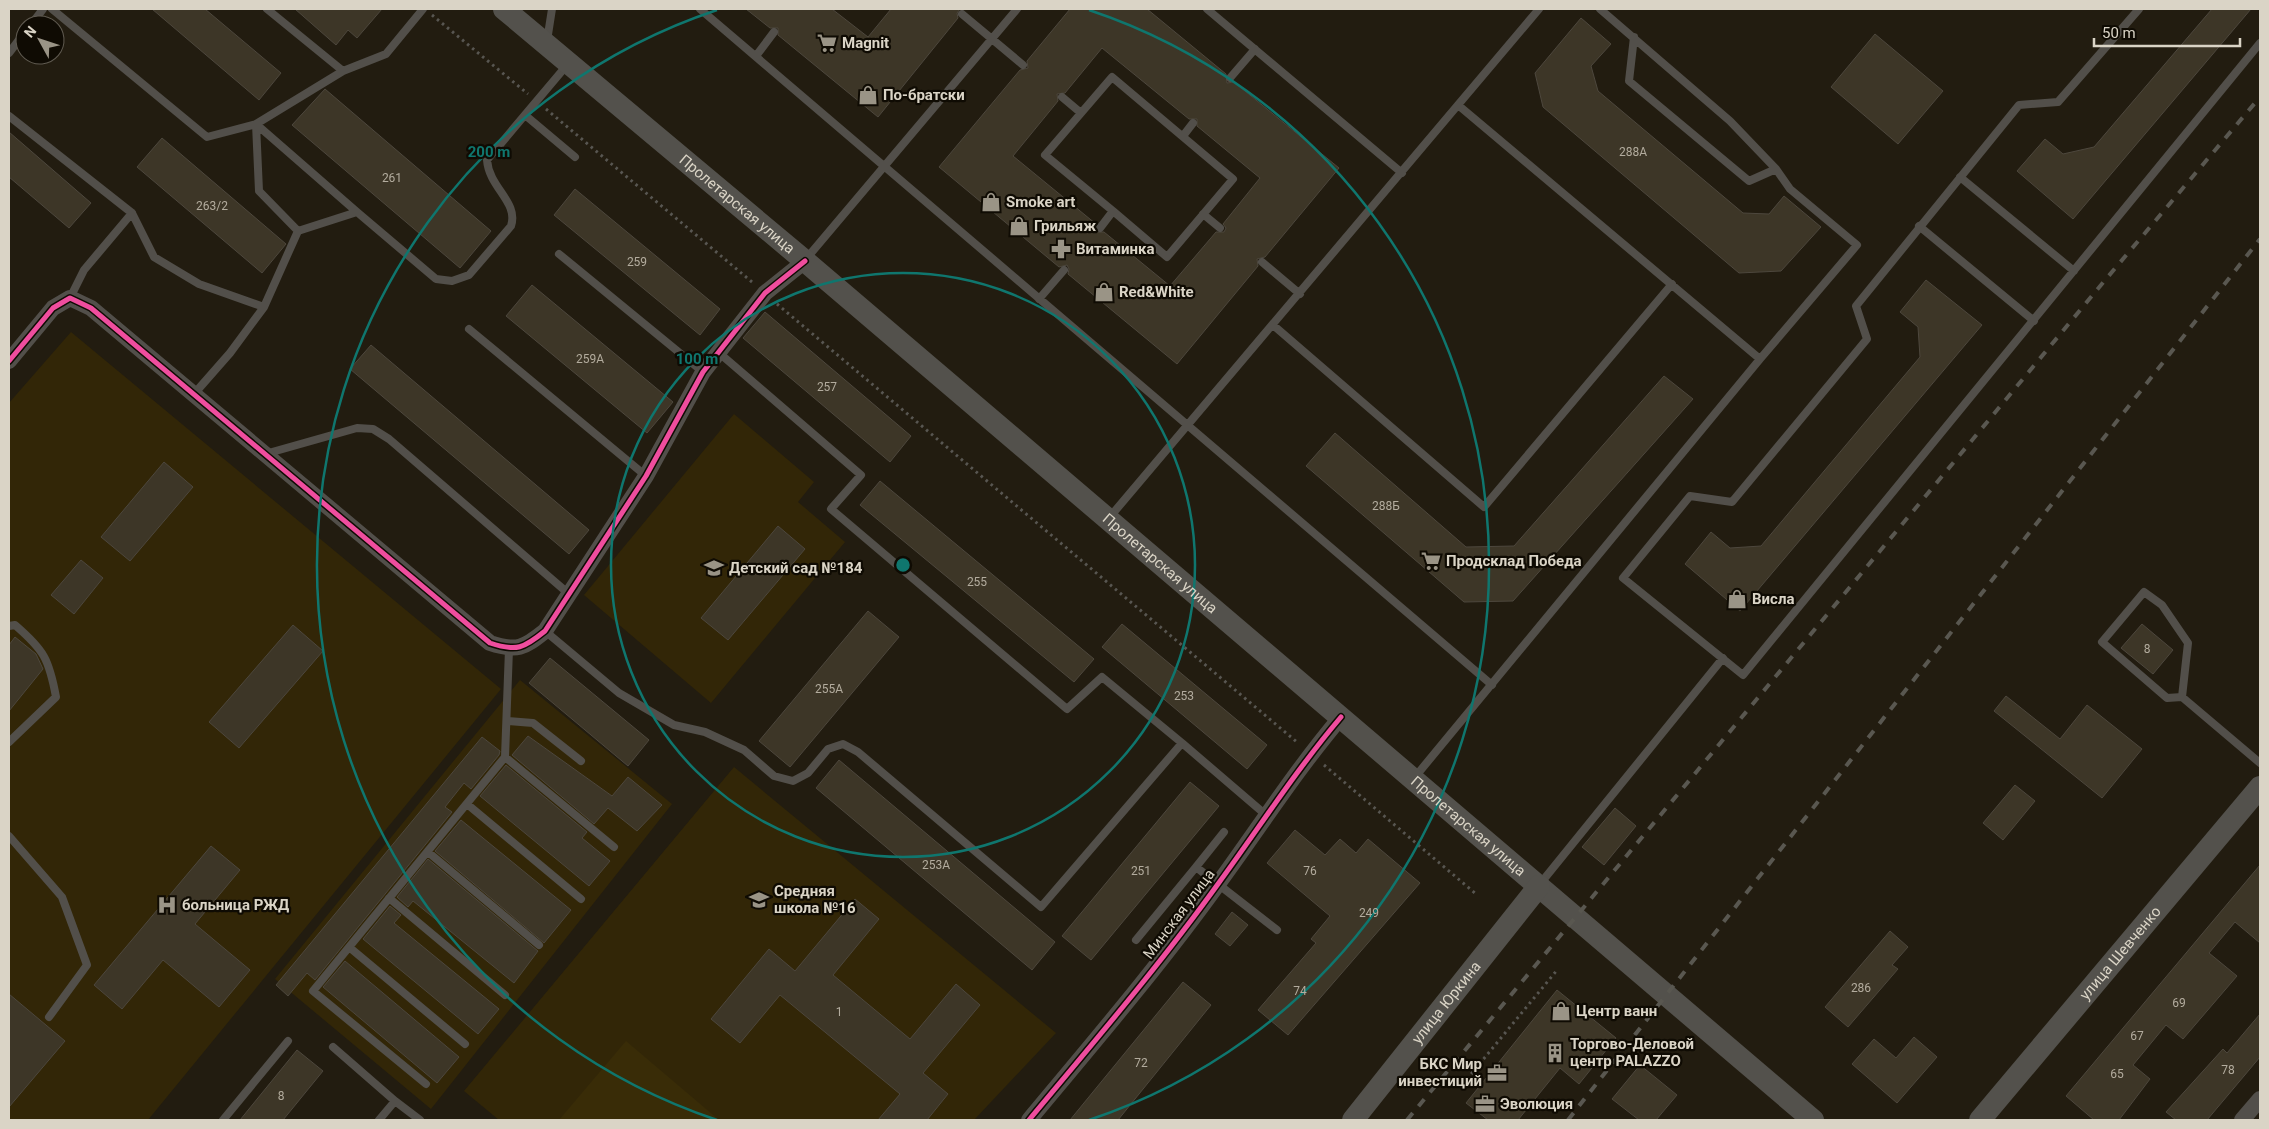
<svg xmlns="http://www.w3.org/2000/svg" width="2269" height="1129" font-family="Roboto,sans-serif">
<rect width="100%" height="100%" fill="#221c10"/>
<path fill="#322607" d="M71 332 501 689 148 1120H9V403Z
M734 414 814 482 798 502 845 542 711 703 584 595Z
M520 680 672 804 431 1109 275 979Z
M734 767 1056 1033 974 1120H499L464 1091Z"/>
<path fill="#392c07" d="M626 1041 719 1120H559Z"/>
<path fill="#3d3627" stroke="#4d473d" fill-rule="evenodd" d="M152 9H205L281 73 259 100Z
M295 9H382L357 38 348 30 336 45Z
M746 9H832L868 37 891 9H960L957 13 958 18 878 117 778 35V28H770Z
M1070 9H1147L1226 74 1227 83 1234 82 1339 168 1265 257 1257 259 1258 266 1177 364 1068 274 1069 269 1067 265 1059 267 939 167 1020 70 1028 68 1027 61ZM1102 48 1189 119H1197V126L1260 178 1223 224 1226 228 1224 232H1216L1170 286 1104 232H1096V224L1013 156 1058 101 1057 94 1065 93Z
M2212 9H2251L2073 219 2017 171 2045 139 2063 154 2094 147Z
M1581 18 1611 44 1591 66 1598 91 1743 213 1769 214 1784 196 1821 227 1781 271 1739 273 1543 107 1535 73Z
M1875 34 1943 91 1898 144 1831 87Z
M325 89 491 231 460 268 292 125Z
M9 132 91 203 69 228 9 177Z
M162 138 286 244 262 273 137 167Z
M575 189 720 309 700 335 554 215Z
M1926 280 1982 325 1740 611 1685 564 1711 532 1730 548 1761 546 1920 357 1918 327 1900 312Z
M532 285 673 402 647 433 506 316Z
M765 312 911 436 890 462 743 338Z
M371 345 589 530 569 554 350 369Z
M1664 376 1693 399 1513 601 1464 602 1306 466 1335 433 1466 547 1514 546Z
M164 462 193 487 130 561 101 537Z
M880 481 1094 659 1074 682 860 505Z
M778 526 805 549 728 640 701 618Z
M81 560 103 578 74 614 51 595Z
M868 611 899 637 790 767 759 741Z
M1122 624 1267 745 1247 769 1102 647Z
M2142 624 2173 650 2153 674 2121 648Z
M293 625 323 651 239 748 209 722Z
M15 637 36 654 43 669 9 711V645Z
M550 658 649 740 628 766 529 683Z
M2006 696 2060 739 2087 705 2142 749 2102 798 1994 711Z
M528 736 612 796 628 777 662 805 637 831 608 808 594 824 512 755Z
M482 737 500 751 499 755 471 789 464 783 445 807 452 812 315 980 307 973 288 996 276 985Z
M839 760 1055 942 1032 970 816 788Z
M506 765 587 832 582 838 610 861 589 886 480 796Z
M1190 782 1219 806 1091 960 1062 936Z
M2015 785 2035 801 2003 840 1983 823Z
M1615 808 1636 826 1604 865 1582 847Z
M461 820 571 910 544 943 435 851Z
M1295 830 1325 855 1340 839 1356 853 1368 839 1420 883 1288 1035 1258 1010 1316 943 1311 939 1330 916 1267 863Z
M211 846 240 870 195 924 250 970 219 1007 163 960 122 1009 94 985Z
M428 859 538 951 514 983 413 901 408 907 397 897Z
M2260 865V943L2235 922 2209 953 2237 976 2183 1039 2166 1025 2133 1065 2150 1079 2119 1120H2094L2066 1096Z
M855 899 879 919 833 975 910 1039 956 984 980 1005 923 1073 948 1094 927 1120H878L900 1094 780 995 740 1043 711 1019 769 949 795 971Z
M390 906 401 915 394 923 499 1009 478 1034 363 939Z
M1232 912 1248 925 1230 946 1215 934Z
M1890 931 1908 947 1892 965 1898 969 1848 1027 1825 1007Z
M345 961 459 1057 437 1083 323 987Z
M1183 982 1211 1005 1118 1120H1070Z
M1557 990 1616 1038 1579 1084 1560 1068 1518 1120H1488L1466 1103Z
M9 994 65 1041 9 1107Z
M2260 1014V1057L2207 1120H2176L2166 1112 2223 1049 2227 1053Z
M1914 1037 1937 1057 1897 1103 1852 1064 1874 1039 1896 1058Z
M297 1050 323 1071 283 1120H240Z
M1640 1065 1677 1095 1656 1120H1639L1612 1099Z"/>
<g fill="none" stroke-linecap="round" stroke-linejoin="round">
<path stroke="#585651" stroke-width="3" stroke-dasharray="2.5 4" stroke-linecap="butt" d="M432 15 528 94
M546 109 752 282
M777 304 1298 743
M1324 765 1476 894
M1467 1079 1558 969"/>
<path stroke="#524f4a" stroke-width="8" d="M52 9 207 137 256 124 357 212
M267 9 343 71
M700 9 1492 685
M1207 9 1402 173
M2139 9 2058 102 2019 105 1856 306 1867 339 1732 502 1690 496 1623 578 1743 675 2260 43
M962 14 1023 65
M31 25 43 9
M1634 37 1629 81 1749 181 1776 169
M547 41 552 9
M9 53 25 32
M756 56 774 32
M1230 78 1255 49
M1062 97 1081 113
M1458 105 1760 359 1857 245 1790 189 1776 169 1730 121 1600 9
M525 115 575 157
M9 116 132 213 84 270 70 298
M1183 136 1193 123
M1960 177 2074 271
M132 213 154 257 199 284 264 307
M1203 214 1220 228
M1919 226 2034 321
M1100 228 1113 211 1045 155 1112 77 1233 179 1167 257 1113 211
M298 231 357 212 436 279 452 281 469 275 511 226C519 202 489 188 487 160L567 65
M559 254 703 372
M806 259 1017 9
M1262 262 1300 294
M1039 299 1064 270
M1273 325 1484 507 1672 284
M469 329 646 476
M194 394 230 353 264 307 298 231 259 191 256 124 343 71 386 54 423 9
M265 454 357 428 373 429 389 439 569 594
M1109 518 1539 9
M9 626 15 625C44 650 49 659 56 697L9 742
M545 631 619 693 674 725 705 732 744 750 774 776 793 781 808 773 828 749 843 744 858 752 1041 907 1182 743 1102 677 1067 709 831 509 861 475 718 352
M2182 697 2188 643 2162 605 2144 592 2102 642 2167 698 2182 697 2260 763
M507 721 533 723 581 761
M1182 743 1266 815
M505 757 614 847
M1415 777 1760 359
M467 804 581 899
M9 836 62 897 87 965 49 1017
M428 852 539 945
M1196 867 1224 832
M1540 884 1723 658
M389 898 505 995
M1136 940 1196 867 1277 930
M349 947 465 1044
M333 1047 395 1101
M426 1084 313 991 505 757 509 649
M223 1120 288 1041
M379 1120 395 1101 420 1120"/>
<path stroke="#524f4a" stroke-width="16" d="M9 361 53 308 70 298 91 308 490 643C517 652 524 648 545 631L646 476 703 372 765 293 805 261
M1029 1120C1093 1043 1159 966 1218 884 1259 828 1296 770 1341 717
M2242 1120 2260 1099"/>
<g stroke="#53514c" stroke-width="22">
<path id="s1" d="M504 9 805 261 1813 1120"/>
<path id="s2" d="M1353 1120 1539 886"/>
<path id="s3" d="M1980 1120 2260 787"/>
</g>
<path stroke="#595750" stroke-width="4" stroke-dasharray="9 9" stroke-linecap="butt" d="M1407 1120 2101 285 2260 97
M1568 1120 2260 239"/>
<defs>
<path id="cycleway" d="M9 361 53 308 70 298 91 308 490 643C517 652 524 648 545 631L646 476 703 372 765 293 805 261
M1029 1120C1093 1043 1159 966 1218 884 1259 828 1296 770 1341 717"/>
</defs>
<use href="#cycleway" stroke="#0f0b03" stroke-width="8"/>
<use href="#cycleway" stroke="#ef4d9e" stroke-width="5"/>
</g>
<g fill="none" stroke="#0f766e" stroke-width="2.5">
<circle cx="903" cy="565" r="292"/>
<path d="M717 1120A585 585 0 0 1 717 10M1089 10A585 585 0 0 1 1089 1120"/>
</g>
<defs>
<symbol id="supermarket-bare" viewBox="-9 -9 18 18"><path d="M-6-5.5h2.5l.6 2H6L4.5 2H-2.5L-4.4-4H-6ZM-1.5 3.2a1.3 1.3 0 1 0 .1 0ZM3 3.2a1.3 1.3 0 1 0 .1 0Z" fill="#9a9486" stroke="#0f0b03" stroke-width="2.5" paint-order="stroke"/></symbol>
<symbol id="shop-bare" viewBox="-9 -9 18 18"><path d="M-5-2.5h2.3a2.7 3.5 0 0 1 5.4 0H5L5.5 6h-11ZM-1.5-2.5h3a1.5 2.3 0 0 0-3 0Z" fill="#9a9486" stroke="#0f0b03" stroke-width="2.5" paint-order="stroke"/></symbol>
<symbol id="pharmacy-bare" viewBox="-9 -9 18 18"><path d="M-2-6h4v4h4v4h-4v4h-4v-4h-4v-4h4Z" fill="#9a9486" stroke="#0f0b03" stroke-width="2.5" paint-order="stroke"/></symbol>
<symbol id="school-bare" viewBox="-9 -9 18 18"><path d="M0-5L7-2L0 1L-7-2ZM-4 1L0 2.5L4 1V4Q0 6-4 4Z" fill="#9a9486" stroke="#0f0b03" stroke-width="2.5" paint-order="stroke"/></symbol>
<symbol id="hospital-bare" viewBox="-9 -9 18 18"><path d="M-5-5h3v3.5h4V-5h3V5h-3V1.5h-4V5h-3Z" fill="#9a9486" stroke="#0f0b03" stroke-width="2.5" paint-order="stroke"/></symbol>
<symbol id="building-bare" viewBox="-9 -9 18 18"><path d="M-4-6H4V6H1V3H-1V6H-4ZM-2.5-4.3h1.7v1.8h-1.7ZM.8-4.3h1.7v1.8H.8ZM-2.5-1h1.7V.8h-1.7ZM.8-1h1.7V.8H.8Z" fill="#9a9486" stroke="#0f0b03" stroke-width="2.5" paint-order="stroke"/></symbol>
<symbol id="office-bare" viewBox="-9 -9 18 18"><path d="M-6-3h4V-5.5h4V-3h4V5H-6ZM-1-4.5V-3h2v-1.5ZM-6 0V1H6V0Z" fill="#9a9486" stroke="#0f0b03" stroke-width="2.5" paint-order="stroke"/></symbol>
</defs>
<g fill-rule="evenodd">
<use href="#supermarket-bare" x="813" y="29" width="28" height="28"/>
<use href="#shop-bare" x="854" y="81" width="28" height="28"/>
<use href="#shop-bare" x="977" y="188" width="28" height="28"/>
<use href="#shop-bare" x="1005" y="212" width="28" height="28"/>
<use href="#pharmacy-bare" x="1047" y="235" width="28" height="28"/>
<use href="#shop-bare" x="1090" y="278" width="28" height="28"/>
<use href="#supermarket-bare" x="1417" y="547" width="28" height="28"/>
<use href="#school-bare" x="700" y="554" width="28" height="28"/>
<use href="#shop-bare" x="1723" y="585" width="28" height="28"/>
<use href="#school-bare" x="745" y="886" width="28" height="28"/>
<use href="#hospital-bare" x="153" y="891" width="28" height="28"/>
<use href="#shop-bare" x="1547" y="997" width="28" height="28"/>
<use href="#building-bare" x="1541" y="1039" width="28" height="28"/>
<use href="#office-bare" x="1483" y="1059" width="28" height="28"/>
<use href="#office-bare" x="1471" y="1090" width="28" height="28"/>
</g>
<g text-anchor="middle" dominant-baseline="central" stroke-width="4.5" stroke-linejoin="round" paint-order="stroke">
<g font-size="12" fill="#b3ac9e">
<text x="1633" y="152">288А</text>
<text x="392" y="178">261</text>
<text x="212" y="206">263/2</text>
<text x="637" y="262">259</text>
<text x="590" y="359">259А</text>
<text x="827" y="387">257</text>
<text x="1386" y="506">288Б</text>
<text x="977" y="582">255</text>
<text x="2147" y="649">8</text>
<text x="829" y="689">255А</text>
<text x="1184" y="696">253</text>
<text x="936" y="865">253А</text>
<text x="1141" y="871">251</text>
<text x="1310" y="871">76</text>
<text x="1369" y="913">249</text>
<text x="1861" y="988">286</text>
<text x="1300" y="991">74</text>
<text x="2179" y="1003">69</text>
<text x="839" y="1012">1</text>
<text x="2137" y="1036">67</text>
<text x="1141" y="1063">72</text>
<text x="2228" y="1070">78</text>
<text x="2117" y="1074">65</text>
<text x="281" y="1096">8</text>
</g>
<g font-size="15" font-weight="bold" fill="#dad4c6" stroke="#0f0b03" text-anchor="start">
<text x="842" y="43">Magnit</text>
<text x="883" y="95">По-братски</text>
<text x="1006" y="202">Smoke art</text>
<text x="1034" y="226">Грильяж</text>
<text x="1076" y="249">Витаминка</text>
<text x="1119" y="292">Red&amp;White</text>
<text x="1446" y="561">Продсклад Победа</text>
<text x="729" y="568">Детский сад №184</text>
<text x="1752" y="599">Висла</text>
<text x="774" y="891">Средняя<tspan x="774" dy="17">школа №16</tspan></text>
<text x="182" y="905">больница РЖД</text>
<text x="1576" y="1011">Центр ванн</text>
<text x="1570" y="1044">Торгово-Деловой<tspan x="1570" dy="17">центр PALAZZO</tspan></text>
<text x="1482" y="1064" text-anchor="end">БКС Мир<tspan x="1482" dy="17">инвестиций</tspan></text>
<text x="1500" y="1104">Эволюция</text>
</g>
<g font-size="15" fill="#dad4c6" stroke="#0f0b03">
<text stroke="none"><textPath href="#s1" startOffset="304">Пролетарская улица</textPath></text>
<text stroke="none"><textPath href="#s1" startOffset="859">Пролетарская улица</textPath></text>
<text stroke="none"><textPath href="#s1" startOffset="1264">Пролетарская улица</textPath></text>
<text transform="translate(1179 914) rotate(-53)">Минская улица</text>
<text stroke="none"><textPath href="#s3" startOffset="218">улица Шевченко</textPath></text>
<text stroke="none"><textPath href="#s2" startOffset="150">улица Юркина</textPath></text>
</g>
</g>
<circle cx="903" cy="565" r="8" fill="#0f766e" stroke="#0f0b03" stroke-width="2.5"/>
<g font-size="15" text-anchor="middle" font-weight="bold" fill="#0f766e" stroke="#0f0b03" stroke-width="4.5" stroke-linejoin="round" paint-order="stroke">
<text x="489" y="157">200 m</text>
<text x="697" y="364">100 m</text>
</g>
<rect width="2269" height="1129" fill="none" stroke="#dad4c6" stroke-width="20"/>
<g transform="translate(40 40) rotate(310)"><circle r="24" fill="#0f0b03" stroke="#605b51"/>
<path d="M0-4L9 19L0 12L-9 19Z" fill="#9a9486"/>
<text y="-8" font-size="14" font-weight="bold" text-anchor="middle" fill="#dad4c6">N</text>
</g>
<path d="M2094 38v8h146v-8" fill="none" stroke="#dad4c6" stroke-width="2.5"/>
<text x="2102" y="38" font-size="15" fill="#dad4c6" stroke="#0f0b03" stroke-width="4" paint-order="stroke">50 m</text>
</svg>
